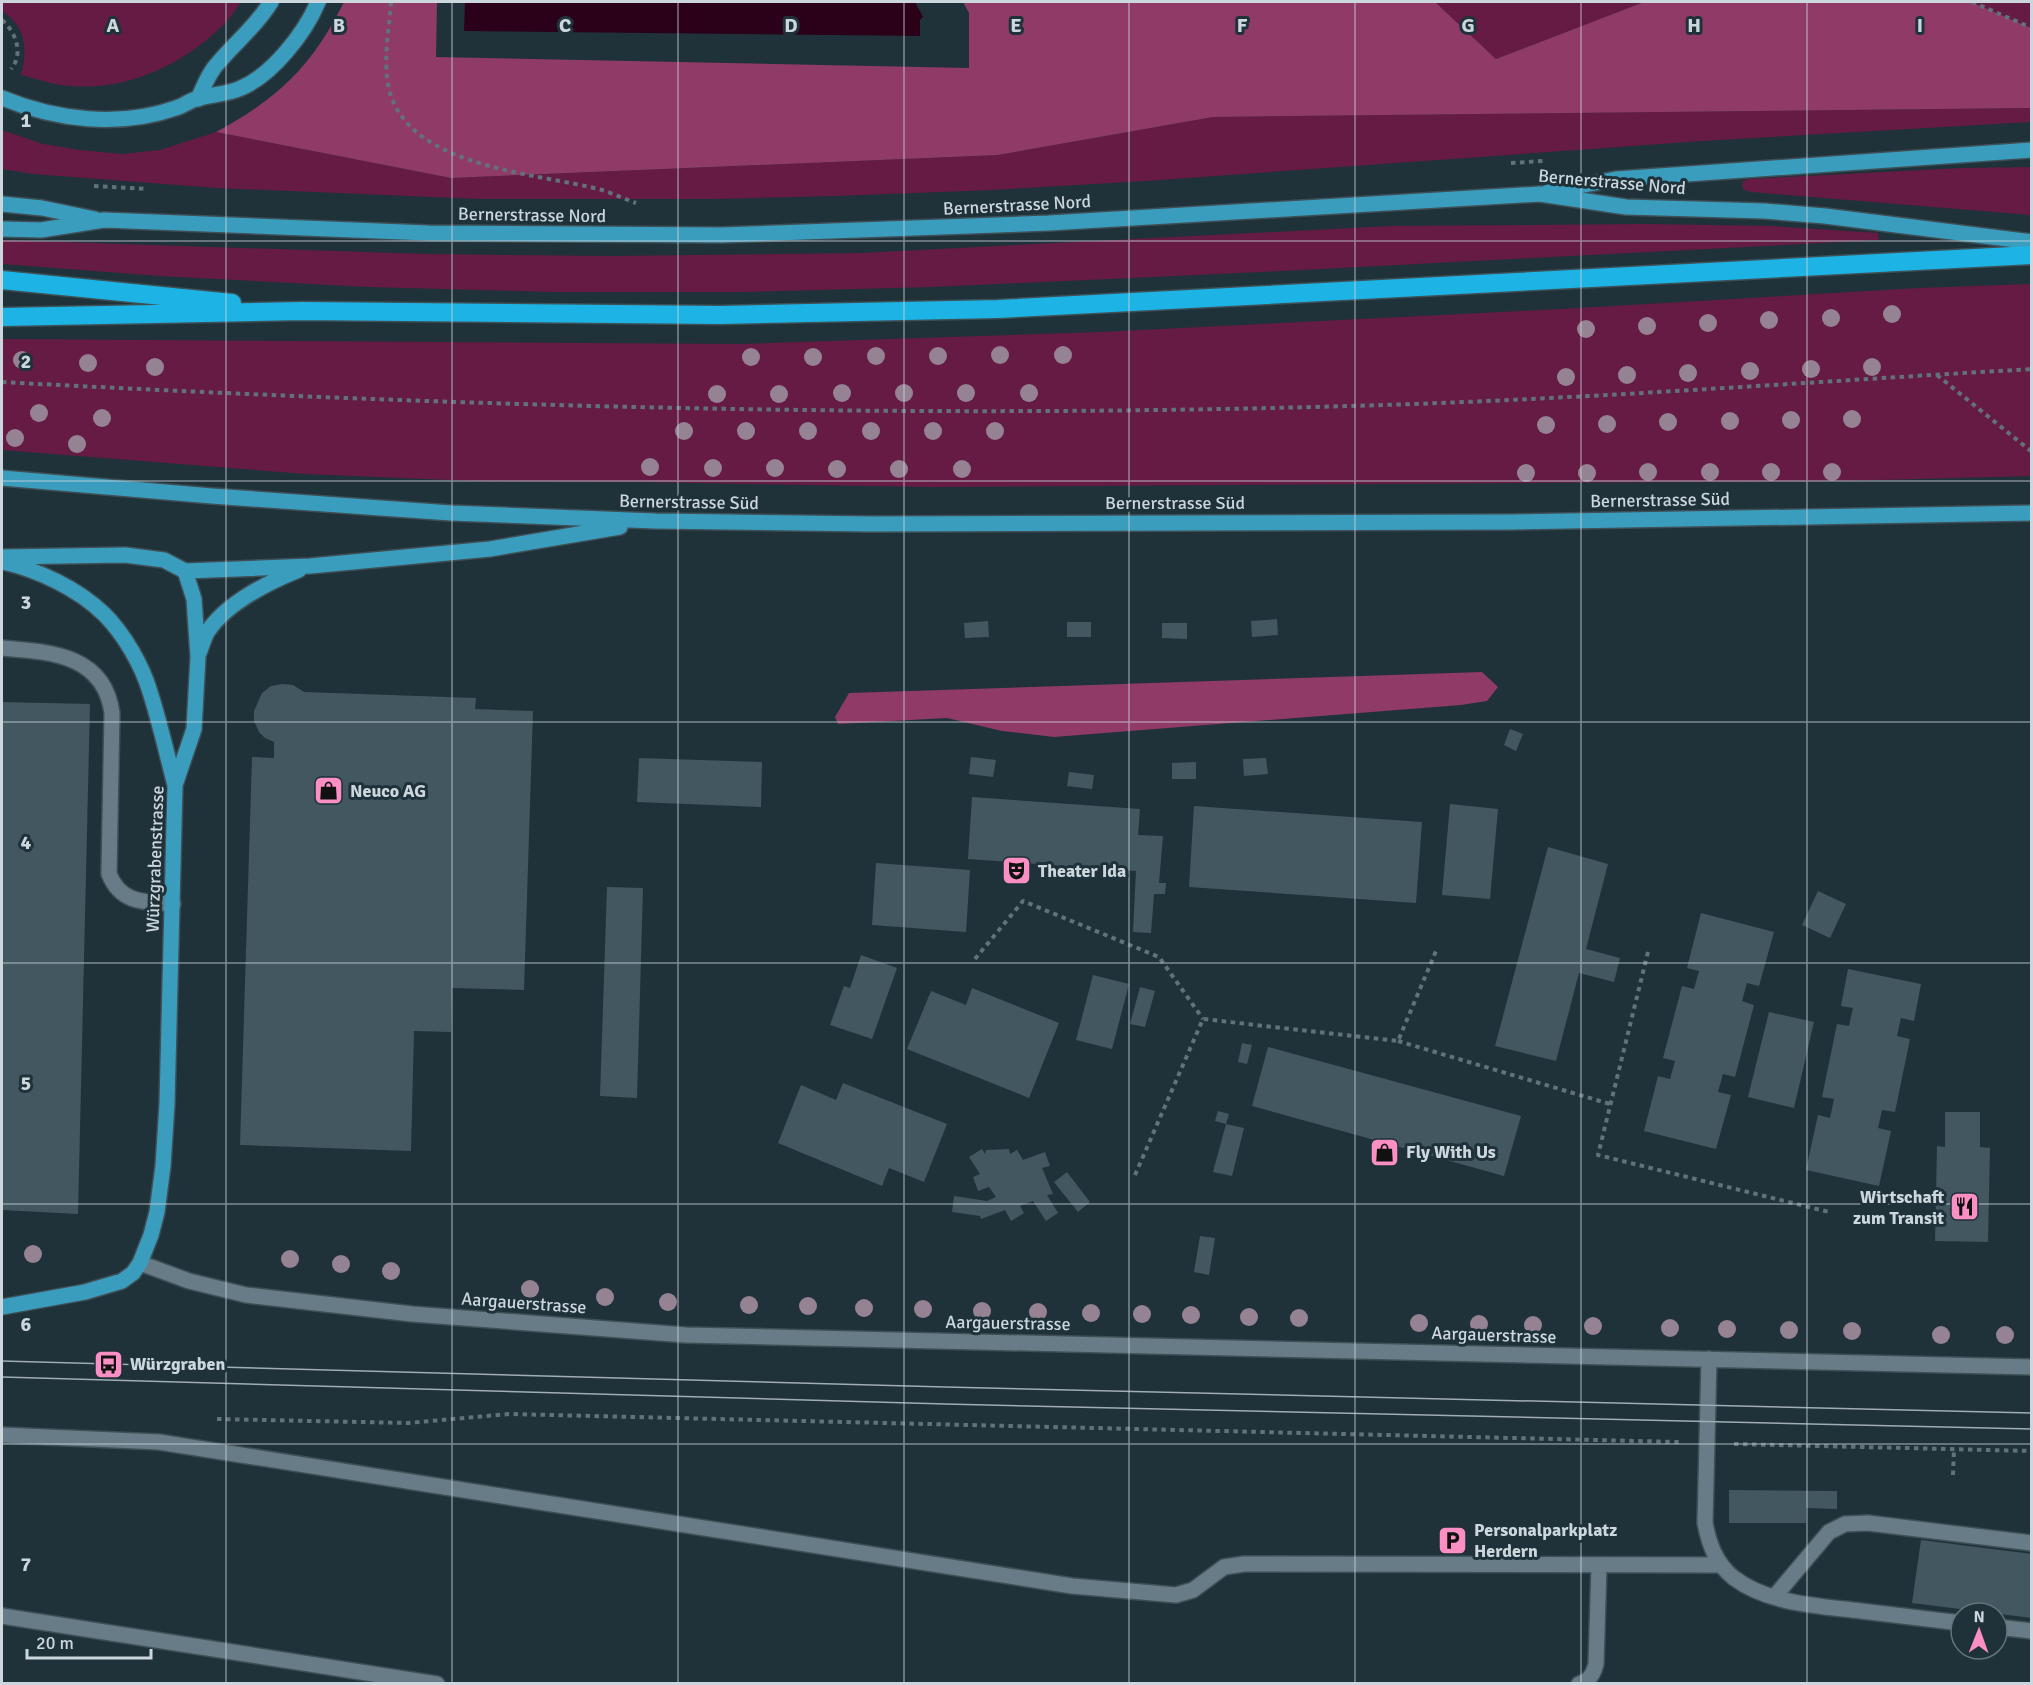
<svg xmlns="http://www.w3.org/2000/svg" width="2033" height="1685" font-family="Signika,sans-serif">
<rect width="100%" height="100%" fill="#1f323a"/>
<path fill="#651b44" d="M2 2H241C235 10 229 20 221 27 182 65 126 91 71 86 54 85 37 79 21 75 28 50 26 26 2 11Z
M1435 2H1644L1496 59Z
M1971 2H2031V28Z
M2032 108 2031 122 1702 141 1146 181 992 190 836 196 714 199H480L217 188 33 174 2 169V130L43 144 80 150 122 154 160 150 216 132 451 178 998 155 1213 117Z
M2031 167V215L1751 192 1744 190 1742 186 1743 181 1749 179 1961 168Z
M1646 224 1771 226 1878 233 1879 240 1302 270 932 287 741 292H555L367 287 160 276 2 264V240L426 254 609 256 861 253 1391 226Z
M2031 284V476L1840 481 931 487 636 482 473 481 305 474 2 450V339L742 344 1101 332 1561 309 1919 288Z"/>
<path fill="#8f3a67" d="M344 2H437L436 57 969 68V13L963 2H1435L1496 59 1644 2H1971L2031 28V108L1213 117 998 155 451 178 216 132C279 98 312 66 344 2Z
M1482 672 1498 687 1487 701 1461 705 1054 737 1002 731 947 718 838 724 835 717 849 693Z"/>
<path fill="#2b0119" d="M465 2H915L923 17 920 20V36L464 31Z"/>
<path fill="#435761" d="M1277 619 1278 635 1252 637 1251 621Z
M988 621 989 637 965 638 964 623Z
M1067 622H1091V637H1067Z
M1162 623H1187V639L1162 638Z
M282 684 293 685 304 692 476 698 475 709 533 711 524 990 452 988 451 1032 414 1031 411 1151 240 1145 252 757 274 758V742L265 738 259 732 254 721V711L262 693 271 686Z
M2 702 90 704 78 1214 2 1210Z
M1510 729 1523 734 1516 751 1504 745Z
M971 757 996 760 993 777 969 774Z
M639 758 762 762 761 807 637 802Z
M1266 758 1268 774 1244 776 1243 759Z
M1196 762V779H1172V763Z
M1069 772 1094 775 1092 789 1067 786Z
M972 797 1140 809 1138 835 1163 836 1159 883H1166L1165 894H1154L1151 933 1133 932 1136 871 968 859Z
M1450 804 1498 809 1490 899 1442 895Z
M1194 806 1422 822 1416 903 1189 887Z
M1548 847 1608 864 1586 949 1620 958 1614 982 1579 973 1556 1061 1495 1046Z
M876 863 970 870 966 932 872 925Z
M607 887 643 888 637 1098 600 1096Z
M1818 891 1846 904 1830 938 1802 925Z
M1701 913 1774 932 1759 986 1747 983 1742 1001 1754 1005 1735 1077 1723 1074 1718 1092 1731 1095 1716 1149 1644 1131 1658 1076 1670 1079 1675 1061 1663 1058 1682 986 1694 989 1699 971 1687 968Z
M861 955 897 968 872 1039 830 1025 844 986 850 988Z
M1848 969 1921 984 1914 1021 1901 1018 1897 1036 1910 1039 1895 1112 1882 1110 1878 1128 1891 1131 1879 1186 1806 1170 1818 1115 1830 1118 1834 1099 1822 1097 1837 1024 1849 1026 1853 1008 1841 1006Z
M1093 975 1129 984 1112 1049 1076 1040Z
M1140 987 1155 991 1145 1027 1130 1024Z
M972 988 1059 1023 1029 1098 907 1049 931 991 966 1005Z
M1769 1012 1814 1022 1794 1108 1748 1097Z
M1242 1043 1252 1045 1247 1064 1238 1062Z
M1268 1047 1521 1116 1504 1176 1252 1106Z
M843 1083 947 1124 924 1182 889 1168 882 1186 778 1143 801 1085 836 1100Z
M1218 1111 1229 1114 1226 1124 1215 1121Z
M1945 1112H1980V1147L1990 1148 1988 1242 1935 1241 1937 1146 1945 1147Z
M1226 1124 1244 1128 1232 1176 1213 1172Z
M982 1149 985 1154 986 1150 1009 1149 1010 1154 1017 1150 1023 1160 1045 1152 1050 1166 1042 1168 1053 1194 1047 1195 1058 1213 1046 1221 1033 1201 1020 1206 1024 1213 1011 1221 1005 1210 981 1219 980 1216 952 1212 954 1196 987 1201 996 1197 989 1187 978 1191 973 1177 980 1174 969 1157Z
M1067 1172 1090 1202 1078 1212 1054 1182Z
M1200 1236 1215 1238 1209 1275 1194 1272Z
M1729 1490 1837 1491V1509L1806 1508V1523H1729Z
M1921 1540 2032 1554V1618L1912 1603Z"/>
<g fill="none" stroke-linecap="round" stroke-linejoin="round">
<defs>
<path id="minor" d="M2 648C49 652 104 654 112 713L109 874C121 904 145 902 173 904
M140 1263 189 1281 246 1295 412 1314 686 1335 2032 1367
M1709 1359 1705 1523C1709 1544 1716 1564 1734 1578 1768 1604 1820 1606 1861 1611 1894 1615 1928 1619 1961 1623
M2 1435 159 1442 1072 1586 1176 1595 1193 1590 1224 1567 1244 1564 1721 1565
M1775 1596 1829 1532 1845 1524 1868 1523 2032 1543
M2 1616 437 1684
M1997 1627 2032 1631
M1579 1684C1590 1680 1593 1675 1596 1664L1599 1565"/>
<path id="major" d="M2 98C56 120 119 128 176 108 183 106 189 101 196 99 211 94 226 95 241 88 272 75 305 33 318 2
M198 99C204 86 209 72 219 62 237 41 257 25 271 2
M1548 192 1616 179 2032 150
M2 204 42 208 95 219
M2 229 41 230 104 220 428 233 721 235 1049 223 1540 194 1626 207 1764 211 1825 216 2032 242
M2 478 212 496 451 513 655 521 870 524 1511 522 2032 513
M2 557 125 555 164 560 185 571 194 599 198 657 194 729 175 785 167 1104 163 1166 157 1212 151 1235 140 1263 133 1273 122 1281 85 1292 2 1307
M3 562C38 570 77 588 104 614 124 634 142 665 150 692 160 723 167 755 175 785
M185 571 310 566 490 549 620 527
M199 653C202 646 204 637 208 631 227 603 269 582 299 570"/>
<path id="highway" d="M2 280 232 303
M2 317 302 311 721 315 998 309 2032 255"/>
</defs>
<use href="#minor" stroke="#3e4f56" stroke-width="18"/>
<use href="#major" stroke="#3e4f56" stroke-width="18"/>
<use href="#highway" stroke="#3e4f56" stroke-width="21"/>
<path stroke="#627279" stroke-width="4" stroke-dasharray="4.5 4.5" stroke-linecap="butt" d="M391 2C389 31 382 64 390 93 413 169 539 173 602 190 614 194 625 199 636 203
M1972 2 2032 28
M2 20C16 32 24 54 11 69
M1511 163 1543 161
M94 186 146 189
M1937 375 2032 452
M2 382C450 406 900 419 1349 406 1576 400 1804 382 2032 369
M1648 952 1598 1155 1829 1212
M975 959 1023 901 1159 957 1203 1019
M1398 1041 1610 1104
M1135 1175 1203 1019 1398 1041 1436 951
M217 1419 408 1423 509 1414 1679 1442
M1734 1444 2032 1451
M1953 1475 1954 1449"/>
<use href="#minor" stroke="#677c86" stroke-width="15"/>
<use href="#major" stroke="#3b9dbe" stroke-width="15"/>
<use href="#highway" stroke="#1db3e4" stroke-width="18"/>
<path stroke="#a0adb4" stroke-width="1.5" d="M2 1361 945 1387 2032 1413
M2 1377 945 1404 2032 1429"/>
</g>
<g fill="#958292">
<circle cx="1892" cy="314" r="9"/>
<circle cx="1831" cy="318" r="9"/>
<circle cx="1769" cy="320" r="9"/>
<circle cx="1708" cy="323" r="9"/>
<circle cx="1647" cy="326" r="9"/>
<circle cx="1586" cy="329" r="9"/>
<circle cx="1000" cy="355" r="9"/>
<circle cx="1063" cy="355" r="9"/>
<circle cx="876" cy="356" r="9"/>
<circle cx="938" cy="356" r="9"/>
<circle cx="751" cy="357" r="9"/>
<circle cx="813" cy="357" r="9"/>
<circle cx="22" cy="360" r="9"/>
<circle cx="88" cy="363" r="9"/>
<circle cx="155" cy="367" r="9"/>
<circle cx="1872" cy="367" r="9"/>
<circle cx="1811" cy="369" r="9"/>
<circle cx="1750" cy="371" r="9"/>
<circle cx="1688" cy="373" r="9"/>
<circle cx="1627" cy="375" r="9"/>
<circle cx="1566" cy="377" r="9"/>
<circle cx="842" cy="393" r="9"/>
<circle cx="904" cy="393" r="9"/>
<circle cx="966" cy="393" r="9"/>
<circle cx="1029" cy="393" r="9"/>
<circle cx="717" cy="394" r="9"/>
<circle cx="779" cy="394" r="9"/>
<circle cx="39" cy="413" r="9"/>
<circle cx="102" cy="418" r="9"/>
<circle cx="1852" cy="419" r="9"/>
<circle cx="1791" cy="420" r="9"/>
<circle cx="1730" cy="421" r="9"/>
<circle cx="1668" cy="422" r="9"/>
<circle cx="1607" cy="424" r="9"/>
<circle cx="1546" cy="425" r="9"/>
<circle cx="684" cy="431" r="9"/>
<circle cx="746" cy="431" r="9"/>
<circle cx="808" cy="431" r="9"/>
<circle cx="871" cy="431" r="9"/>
<circle cx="933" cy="431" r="9"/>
<circle cx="995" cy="431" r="9"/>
<circle cx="15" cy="438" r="9"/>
<circle cx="77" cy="444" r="9"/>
<circle cx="650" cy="467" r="9"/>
<circle cx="713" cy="468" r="9"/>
<circle cx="775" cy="468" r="9"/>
<circle cx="837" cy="469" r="9"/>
<circle cx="899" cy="469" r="9"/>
<circle cx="962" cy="469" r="9"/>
<circle cx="1648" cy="472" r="9"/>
<circle cx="1710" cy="472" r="9"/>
<circle cx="1771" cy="472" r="9"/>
<circle cx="1832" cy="472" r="9"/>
<circle cx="1526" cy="473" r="9"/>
<circle cx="1587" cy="473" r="9"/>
<circle cx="33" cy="1254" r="9"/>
<circle cx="290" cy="1259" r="9"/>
<circle cx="341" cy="1264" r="9"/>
<circle cx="391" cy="1271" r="9"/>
<circle cx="530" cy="1289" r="9"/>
<circle cx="605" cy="1297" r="9"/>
<circle cx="668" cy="1302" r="9"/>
<circle cx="749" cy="1305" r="9"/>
<circle cx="808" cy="1306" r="9"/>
<circle cx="864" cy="1308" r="9"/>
<circle cx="923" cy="1309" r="9"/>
<circle cx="982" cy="1311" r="9"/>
<circle cx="1038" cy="1312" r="9"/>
<circle cx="1091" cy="1313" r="9"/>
<circle cx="1142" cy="1314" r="9"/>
<circle cx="1191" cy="1315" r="9"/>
<circle cx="1249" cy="1317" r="9"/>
<circle cx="1299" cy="1318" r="9"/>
<circle cx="1419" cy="1323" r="9"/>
<circle cx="1479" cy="1324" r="9"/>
<circle cx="1533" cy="1325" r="9"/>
<circle cx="1593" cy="1326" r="9"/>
<circle cx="1670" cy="1328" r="9"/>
<circle cx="1727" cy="1329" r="9"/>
<circle cx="1789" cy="1330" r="9"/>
<circle cx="1852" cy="1331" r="9"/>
<circle cx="1941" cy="1335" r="9"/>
<circle cx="2005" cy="1335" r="9"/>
</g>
<path fill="none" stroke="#ccd7dd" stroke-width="1.5" stroke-opacity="0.55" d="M226 2V1684M452 2V1684M678 2V1684M904 2V1684M1129 2V1684M1355 2V1684M1581 2V1684M1807 2V1684M2 241H2032M2 481H2032M2 722H2032M2 963H2032M2 1204H2032M2 1444H2032"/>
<defs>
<symbol id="shop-square" viewBox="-11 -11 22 22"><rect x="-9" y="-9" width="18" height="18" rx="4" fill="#fb8fc4" stroke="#1f323a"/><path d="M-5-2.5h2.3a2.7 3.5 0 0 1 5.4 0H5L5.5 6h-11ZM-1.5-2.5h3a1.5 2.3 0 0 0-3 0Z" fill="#111"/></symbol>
<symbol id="theatre-square" viewBox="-11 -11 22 22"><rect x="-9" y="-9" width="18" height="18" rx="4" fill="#fb8fc4" stroke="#1f323a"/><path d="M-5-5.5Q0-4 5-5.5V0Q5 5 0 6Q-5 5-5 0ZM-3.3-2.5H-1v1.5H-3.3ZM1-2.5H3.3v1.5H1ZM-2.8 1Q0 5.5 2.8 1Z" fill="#111"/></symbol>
<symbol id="restaurant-square" viewBox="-11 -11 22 22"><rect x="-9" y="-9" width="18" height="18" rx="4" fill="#fb8fc4" stroke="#1f323a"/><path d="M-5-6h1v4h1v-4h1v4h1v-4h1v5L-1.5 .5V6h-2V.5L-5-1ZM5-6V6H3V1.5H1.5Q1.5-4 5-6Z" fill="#111"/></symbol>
<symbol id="bus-square" viewBox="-11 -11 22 22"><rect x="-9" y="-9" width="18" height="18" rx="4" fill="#fb8fc4" stroke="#1f323a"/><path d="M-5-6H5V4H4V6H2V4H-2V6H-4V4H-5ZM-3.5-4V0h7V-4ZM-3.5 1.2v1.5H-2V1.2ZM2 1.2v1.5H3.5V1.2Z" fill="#111"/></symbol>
<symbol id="parking-square" viewBox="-11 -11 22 22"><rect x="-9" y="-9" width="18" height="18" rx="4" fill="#fb8fc4" stroke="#1f323a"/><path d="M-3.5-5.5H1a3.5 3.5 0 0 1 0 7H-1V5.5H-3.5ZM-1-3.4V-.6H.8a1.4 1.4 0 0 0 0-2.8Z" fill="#111"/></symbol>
</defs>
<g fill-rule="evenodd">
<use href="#shop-square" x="312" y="774" width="33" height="33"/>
<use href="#theatre-square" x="1000" y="854" width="33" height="33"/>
<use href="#shop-square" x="1368" y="1136" width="33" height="33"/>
<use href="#restaurant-square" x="1948" y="1190" width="33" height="33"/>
<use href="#bus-square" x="92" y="1348" width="33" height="33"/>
<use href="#parking-square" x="1436" y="1524" width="33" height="33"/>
</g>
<g text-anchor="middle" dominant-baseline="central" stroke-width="6" stroke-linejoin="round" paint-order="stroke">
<g font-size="18" fill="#ccd7dd" stroke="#1f323a">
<text transform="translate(1612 182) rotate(5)">Bernerstrasse Nord</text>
<text transform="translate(1017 205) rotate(-3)">Bernerstrasse Nord</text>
<text transform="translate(532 215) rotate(1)">Bernerstrasse Nord</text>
<text transform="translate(1660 500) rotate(-1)">Bernerstrasse Süd</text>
<text transform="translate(689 502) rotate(1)">Bernerstrasse Süd</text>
<text x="1175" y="503">Bernerstrasse Süd</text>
<text transform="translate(155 859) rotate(-88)">Würzgrabenstrasse</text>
<text transform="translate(524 1303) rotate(4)">Aargauerstrasse</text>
<text transform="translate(1008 1323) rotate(1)">Aargauerstrasse</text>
<text transform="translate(1494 1335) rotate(2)">Aargauerstrasse</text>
</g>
<g font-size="18" font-weight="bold" fill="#ccd7dd" stroke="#1f323a" text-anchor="start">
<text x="350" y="791">Neuco AG</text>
<text x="1038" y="871">Theater Ida</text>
<text x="1406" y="1152">Fly With Us</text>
<text x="1944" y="1197" text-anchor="end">Wirtschaft<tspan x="1944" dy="21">zum Transit</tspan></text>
<text x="130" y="1364">Würzgraben</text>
<text x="1474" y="1530">Personalparkplatz<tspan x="1474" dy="21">Herdern</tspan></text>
</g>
</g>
<g font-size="20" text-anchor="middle" font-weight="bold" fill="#ccd7dd" stroke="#1f323a" stroke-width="6" stroke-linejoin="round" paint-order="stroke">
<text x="113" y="32">A</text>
<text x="339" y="32">B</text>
<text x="565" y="32">C</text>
<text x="791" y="32">D</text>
<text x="1016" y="32">E</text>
<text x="1242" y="32">F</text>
<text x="1468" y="32">G</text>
<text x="1694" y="32">H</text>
<text x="1920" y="32">I</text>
<text x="26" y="127">1</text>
<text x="26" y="368">2</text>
<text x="26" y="609">3</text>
<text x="26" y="849">4</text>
<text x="26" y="1090">5</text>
<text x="26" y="1331">6</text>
<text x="26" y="1571">7</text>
</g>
<rect width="2033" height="1685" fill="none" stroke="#ccd7dd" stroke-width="6"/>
<g transform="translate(1979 1631) rotate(1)"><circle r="28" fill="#1f323a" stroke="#64747b" stroke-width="1.5"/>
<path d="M0-4.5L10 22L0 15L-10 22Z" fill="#fb8fc4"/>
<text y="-9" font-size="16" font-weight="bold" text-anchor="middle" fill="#ccd7dd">N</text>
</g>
<path d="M27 1649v9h124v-9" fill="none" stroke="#ccd7dd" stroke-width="3"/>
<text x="36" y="1649" font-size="18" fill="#ccd7dd" stroke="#1f323a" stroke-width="4.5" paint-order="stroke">20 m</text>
</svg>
